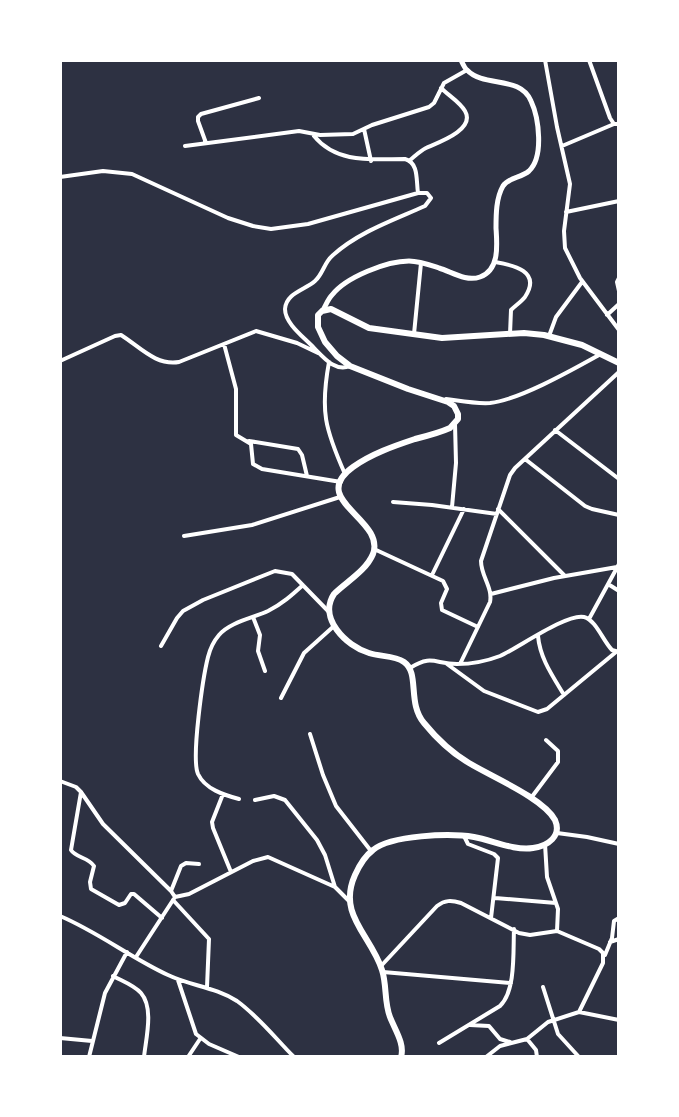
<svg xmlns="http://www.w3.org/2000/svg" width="679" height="1117" font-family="Ubuntu,sans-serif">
<rect width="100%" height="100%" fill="#2d3142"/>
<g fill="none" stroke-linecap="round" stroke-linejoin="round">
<path stroke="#fff" stroke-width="4" d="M545 60 557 127 570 184 564 231 565 248 580 278 619 330
M589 60 610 118 614 124H619
M364 129 371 161
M314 136C337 164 372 159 405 159 419 163 416 180 418 193
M206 143 198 121V117L201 114 259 98
M185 146 299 131 320 135 353 134 372 125 429 107 434 103 444 83 467 70
M562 146 614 124
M410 160C415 156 420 151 426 148 437 143 476 130 465 111 460 102 448 95 441 88
M60 177 103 171 132 174 228 218 253 226 271 229 308 224 418 193H427L431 198 425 206C394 220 358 232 332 256 324 263 323 274 315 281 305 290 286 293 285 309 285 324 305 338 314 348 324 358 335 372 350 366
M566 212 619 201
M495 262C513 265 542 271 525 297 521 302 515 306 511 310L510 334
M619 278 617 282 619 291
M607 315 619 304
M414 334 421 263
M549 336 556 317 582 282
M224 344 236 389V435L251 444 253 464 262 469 341 482
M60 361 115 336 121 335C140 347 156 366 179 362L256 331 297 343 318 353
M329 362C320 411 325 429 345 474
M446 399C461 401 476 404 490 403 519 400 572 370 599 355
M555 430 619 479
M249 441 298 449 302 455 307 476
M525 459 585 506 592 509 619 515
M393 502 432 505 497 514
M452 507 456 463 455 424
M498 509 564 575
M184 536 252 525 340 497
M374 549 443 581 447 589 441 603 442 610 478 627
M432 575 464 509
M608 584 619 591
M491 594 554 578 617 567
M253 617 260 635 258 651 265 671
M589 619 619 564
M538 636C540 658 552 675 564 695
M161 646 177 618 183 611 203 600 275 571 292 574 329 612
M447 664 484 691 538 712 547 709 616 652
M460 664 490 602C493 588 481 576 481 561L510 475 515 468 619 372
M410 668C432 654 435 664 457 664 471 664 487 661 500 656 518 648 567 613 584 617 596 620 603 641 612 650L619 652
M281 698 304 653 334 626
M310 734 323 775 336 806 371 851
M60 781 76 787 81 792 103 824 171 891 175 897 136 957
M81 792 71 850C76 858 88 857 94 866L90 882 91 889 119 905 125 903 131 894H134L162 918
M223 794 212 822 213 828 231 872
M531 798 558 762V751L546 740
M239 799C224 795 205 789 198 774 191 758 203 677 208 657 210 649 213 642 219 635 230 622 253 618 268 611 282 604 292 595 303 585
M255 800 274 796 285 800 317 840 325 855 335 887
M557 833 587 837 619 844
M464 836 468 844 494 854 498 858 491 918
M545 844 547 877 558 909 557 931
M171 891 181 866 186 863 199 864
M175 897 189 894 253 861 268 857 335 887 350 902
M495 898 556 903
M173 900 209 939 207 987
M60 916C98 932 131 958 168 975 191 986 215 987 237 1001 259 1017 275 1038 294 1057
M610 942 619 939
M605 955 612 938 614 921 619 918
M381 966 437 906C445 900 451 900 461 903L519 933 530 935 557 931 599 949 603 953V963L579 1012 548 1022 527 1039 500 1046 486 1057
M383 972 511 983
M113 976C122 981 134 985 141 993 154 1008 146 1038 144 1057
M178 980 196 1034 209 1044 239 1057
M543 987 558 1034 579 1057
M579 1012 619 1020
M470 1025 489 1026 500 1039 510 1042
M60 1038 92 1041
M527 1039 536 1050 537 1057
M439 1043 500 1006C516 991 513 951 514 929
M60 1057H62
M89 1057 105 993 127 952
M188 1057 200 1039"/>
<path stroke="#fff" stroke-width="5" d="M323 310C326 305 328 299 332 295 346 277 387 261 409 261 419 261 430 265 439 268 452 272 466 282 480 277 500 270 497 244 496 228 496 215 496 198 503 186 509 177 521 178 529 171 544 157 539 118 531 101 520 75 484 88 467 70 465 69 462 62 461 60"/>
<path stroke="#fff" stroke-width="6" d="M401 1057C405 1044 395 1030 390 1017 384 1002 387 985 382 970 371 935 337 915 355 875 359 866 365 856 373 850 391 835 450 833 474 837 492 840 514 851 533 848 548 846 562 836 555 820 543 798 492 777 469 763 452 753 437 739 424 723 407 703 420 673 404 662 394 655 380 657 369 653 346 646 318 618 334 594 346 582 366 571 373 554 386 519 307 500 353 467 371 454 394 446 415 439 427 436 439 433 450 428L458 419V414L454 406 448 402 408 389 350 366 337 356 325 342 318 327V315L322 311 331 309 369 328 442 338 524 333 544 335 582 345 619 363"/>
</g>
<rect width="679" height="1117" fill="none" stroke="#ffffff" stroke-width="124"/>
</svg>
